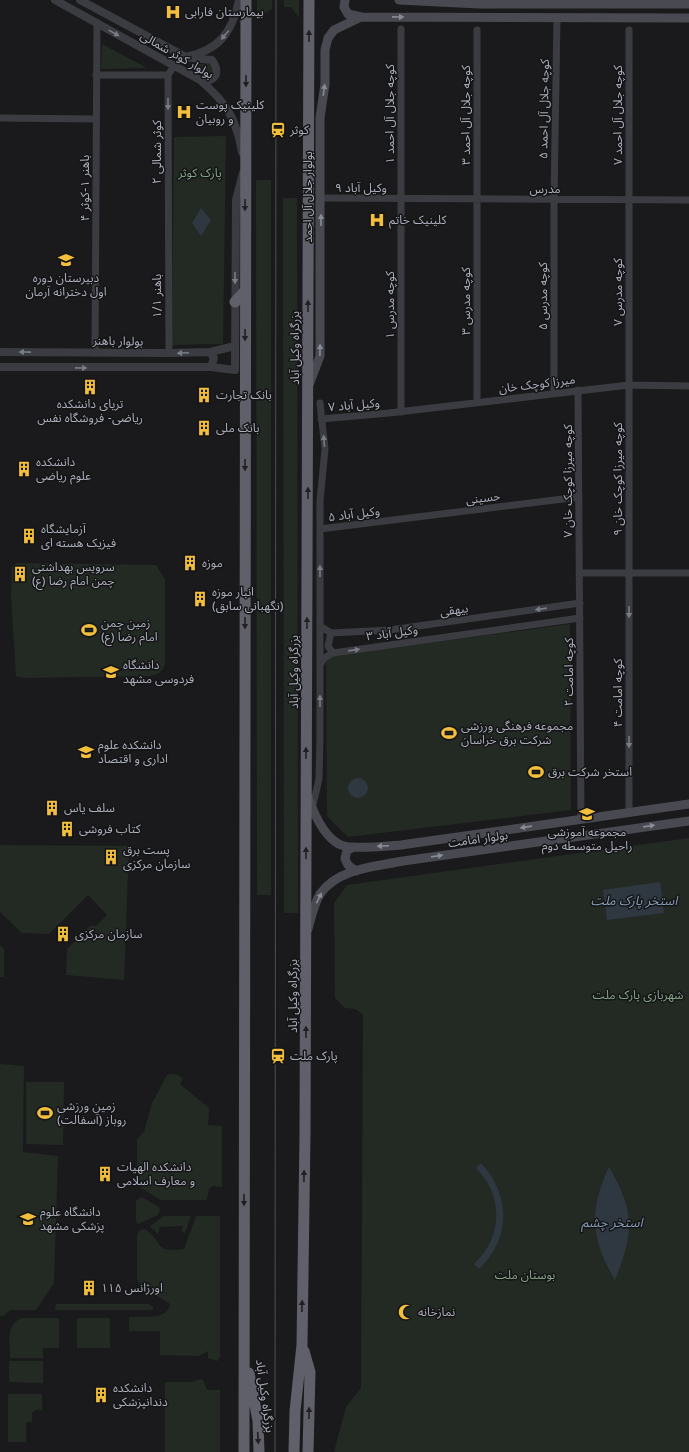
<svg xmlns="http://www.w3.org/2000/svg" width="689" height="1452" font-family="'Varela Round','Noto Sans Arabic',sans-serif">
<rect width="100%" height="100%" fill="#1a1a1c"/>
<path fill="#222a23" d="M257 0H272V9L257 18Z
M284 0H299V18L291 7H284Z
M102 44 147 68 101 69Z
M194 64H210L214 67 213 75 208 78 190 69Z
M226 136 223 344 172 345 174 137Z
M256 180H271V895H257Z
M283 198H297L298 913H284Z
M18 563 156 565 165 579V664C162 672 159 674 151 676L24 678 16 676 11 596 12 566Z
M570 624 571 810 348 837 327 816 326 657Z
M689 838V1452H334L346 1407 361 1388 363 1015 356 1009 345 1008 335 998 334 903 347 885Z
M0 845 129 846 124 980 66 975 67 949 90 926H96L107 915 88 895 49 934 22 933 0 912Z
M0 945 4 949V977H0Z
M0 1064 24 1066 23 1152 58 1156 54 1283 36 1310H11L3 1316H0Z
M171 1074C177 1074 180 1075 183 1079L180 1084 209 1108 208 1125 222 1126V1187L213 1186 209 1189 207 1200H161L139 1187 137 1183V1139L144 1132 152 1103 167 1075Z
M26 1082H64L63 1145 26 1144Z
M142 1197 159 1207 160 1210 158 1215 138 1224 136 1221V1201Z
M164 1216H191L185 1233 181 1231 183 1226 160 1227 158 1234 150 1226Z
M196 1216H220V1357L217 1361 208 1358V1351L199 1356 160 1355V1331H129V1317C142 1316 167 1321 170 1304L140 1285 137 1279V1234L140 1230 145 1229C164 1243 154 1253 184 1249Z
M56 1304H149L153 1307V1310H55Z
M22 1318H59V1348H43V1358H10C10 1343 5 1324 22 1318Z
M77 1318H110V1348H77Z
M9 1361H43V1383L9 1382Z
M200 1379 203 1380 207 1390H220V1452H165V1382H192Z
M8 1394H42V1410H35L34 1412H32V1422H26V1442H8Z"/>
<path fill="#2f3841" d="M201 208 211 220 201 236 192 223Z
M348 788a10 10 0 1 1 20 0a10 10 0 1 1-20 0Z
M660 882 664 913 607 920 603 890Z
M481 1163C511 1195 511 1239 479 1269L474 1264C503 1237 504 1196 476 1168Z
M609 1167C635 1211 634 1233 615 1280 590 1238 589 1210 609 1167Z"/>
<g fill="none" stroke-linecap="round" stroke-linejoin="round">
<path stroke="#3b3c41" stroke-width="7" d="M401 29V412
M477 30V402
M96 75H168
M0 118 96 119
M321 198 689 200
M95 353 97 23
M169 353 168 75 174 66
M578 390 581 819
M554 393V200L557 18
M321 419 389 413 629 385 689 386
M320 529 579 497
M580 573H689
M320 626 331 633 390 630 580 603
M331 633 328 646 333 653
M320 665 324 658 333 653 580 618
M312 809 319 779 320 737V501L325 449 320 403
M629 812V30"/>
<path stroke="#3b3c41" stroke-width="8" d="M55 0 200 80C226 102 236 118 242 152
M80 0 186 57C219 50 232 33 239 0
M191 58 212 60C221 73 215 83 200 80
M0 352 169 353 210 352 235 346
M210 352 214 358 211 367
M0 367H211L235 370 236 200 243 173"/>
<path stroke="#494a51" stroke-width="9" d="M345 0 344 7 348 14 361 17
M399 0 479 4H689
M309 385 320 356V118L325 84V50L328 38 334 30 361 17 689 18
M308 797C314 814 324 838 341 845 352 850 388 846 401 845L689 804
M354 847 347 850 345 859 348 865 356 871
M308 929C311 918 314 904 320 894 338 868 375 867 403 861L689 821"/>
<path stroke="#5f6069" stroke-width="11" d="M235 302 245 291
M304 1351 310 1372 308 1452
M249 1373 258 1421 259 1452
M244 1452 246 0
M294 1452 295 1411 302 1345 305 1134 309 0"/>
<path stroke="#4e4f56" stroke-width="1" d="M275 1452 276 0"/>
</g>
<defs><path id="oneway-solid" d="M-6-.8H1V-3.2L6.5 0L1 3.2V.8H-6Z"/></defs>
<g fill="#898c97">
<use href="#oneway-solid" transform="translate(398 17) rotate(1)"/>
<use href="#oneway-solid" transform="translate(324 90) rotate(-82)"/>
<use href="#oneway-solid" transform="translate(321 220) rotate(-90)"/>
<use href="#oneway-solid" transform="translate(320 350) rotate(-89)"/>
<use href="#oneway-solid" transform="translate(649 826) rotate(-8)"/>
<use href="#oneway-solid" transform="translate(526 827) rotate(172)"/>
<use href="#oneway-solid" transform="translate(383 846) rotate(178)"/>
<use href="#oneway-solid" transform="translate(437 856) rotate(-8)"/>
<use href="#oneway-solid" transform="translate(319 898) rotate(-64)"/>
</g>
<g fill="#797c85">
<use href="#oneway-solid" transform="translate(114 33) rotate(29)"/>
<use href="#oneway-solid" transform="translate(225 35) rotate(130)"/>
<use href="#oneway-solid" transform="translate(168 104) rotate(90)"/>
<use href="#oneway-solid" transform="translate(235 278) rotate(90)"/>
<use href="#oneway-solid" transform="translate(25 352) rotate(-179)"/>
<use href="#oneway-solid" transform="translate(183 353) rotate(178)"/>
<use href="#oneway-solid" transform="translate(81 368) rotate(1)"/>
<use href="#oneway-solid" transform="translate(324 441) rotate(-95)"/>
<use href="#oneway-solid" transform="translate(320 571) rotate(-90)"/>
<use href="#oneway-solid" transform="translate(541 609) rotate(172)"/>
<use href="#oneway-solid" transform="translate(629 612) rotate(90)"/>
<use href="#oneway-solid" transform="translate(354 650) rotate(-8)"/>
<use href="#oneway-solid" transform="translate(320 701) rotate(-90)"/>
<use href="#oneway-solid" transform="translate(629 742) rotate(90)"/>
</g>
<g fill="#202023">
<use href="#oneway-solid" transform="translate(309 36) rotate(-90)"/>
<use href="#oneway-solid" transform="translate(246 81) rotate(90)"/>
<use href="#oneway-solid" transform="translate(245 205) rotate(90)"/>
<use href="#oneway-solid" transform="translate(308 306) rotate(-90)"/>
<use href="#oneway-solid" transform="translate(245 335) rotate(90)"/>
<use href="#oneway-solid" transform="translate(245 465) rotate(90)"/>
<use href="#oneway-solid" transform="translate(308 493) rotate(-90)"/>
<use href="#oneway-solid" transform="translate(245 623) rotate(90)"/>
<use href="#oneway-solid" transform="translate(307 623) rotate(-90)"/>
<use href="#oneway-solid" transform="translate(306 753) rotate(-90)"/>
<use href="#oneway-solid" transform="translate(306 853) rotate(-90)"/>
<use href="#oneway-solid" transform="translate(306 1032) rotate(-90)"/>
<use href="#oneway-solid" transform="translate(304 1176) rotate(-89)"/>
<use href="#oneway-solid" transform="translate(244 1200) rotate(90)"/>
<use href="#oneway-solid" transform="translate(302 1306) rotate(-89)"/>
<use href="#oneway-solid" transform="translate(309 1413) rotate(-89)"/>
<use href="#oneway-solid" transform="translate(258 1438) rotate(87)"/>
</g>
<defs>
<symbol id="hospital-bare" viewBox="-9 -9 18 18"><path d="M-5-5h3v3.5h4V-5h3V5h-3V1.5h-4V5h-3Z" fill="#f2be3c" stroke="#151517" stroke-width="2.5" paint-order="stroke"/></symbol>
<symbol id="station-bare" viewBox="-9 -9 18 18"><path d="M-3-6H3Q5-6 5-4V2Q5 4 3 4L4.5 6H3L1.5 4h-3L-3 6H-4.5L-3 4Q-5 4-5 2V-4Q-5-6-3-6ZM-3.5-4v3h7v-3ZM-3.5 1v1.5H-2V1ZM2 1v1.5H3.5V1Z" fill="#f2be3c" stroke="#151517" stroke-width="2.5" paint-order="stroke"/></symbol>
<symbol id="school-bare" viewBox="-9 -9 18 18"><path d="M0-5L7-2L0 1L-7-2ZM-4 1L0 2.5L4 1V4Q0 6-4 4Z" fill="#f2be3c" stroke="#151517" stroke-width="2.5" paint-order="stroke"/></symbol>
<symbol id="building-bare" viewBox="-9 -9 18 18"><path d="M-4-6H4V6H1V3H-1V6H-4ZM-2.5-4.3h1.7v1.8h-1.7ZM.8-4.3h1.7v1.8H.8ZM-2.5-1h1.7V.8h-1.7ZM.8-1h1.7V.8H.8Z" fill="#f2be3c" stroke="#151517" stroke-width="2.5" paint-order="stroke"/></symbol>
<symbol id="stadium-bare" viewBox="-9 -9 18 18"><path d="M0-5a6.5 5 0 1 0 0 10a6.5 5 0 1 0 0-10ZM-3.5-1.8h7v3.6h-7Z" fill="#f2be3c" stroke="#151517" stroke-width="2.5" paint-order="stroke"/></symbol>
<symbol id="university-bare" viewBox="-9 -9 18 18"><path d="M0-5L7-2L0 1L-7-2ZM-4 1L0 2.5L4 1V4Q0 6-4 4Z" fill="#f2be3c" stroke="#151517" stroke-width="2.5" paint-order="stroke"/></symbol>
<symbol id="mosque-bare" viewBox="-9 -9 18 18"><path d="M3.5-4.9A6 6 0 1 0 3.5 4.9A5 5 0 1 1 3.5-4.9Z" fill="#f2be3c" stroke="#151517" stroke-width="2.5" paint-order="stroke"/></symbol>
</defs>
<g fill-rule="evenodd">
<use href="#hospital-bare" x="162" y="1" width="22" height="22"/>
<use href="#hospital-bare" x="173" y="101" width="22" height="22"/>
<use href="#station-bare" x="267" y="119" width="22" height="22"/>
<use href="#hospital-bare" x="366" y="209" width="22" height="22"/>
<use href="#school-bare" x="55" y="249" width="22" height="22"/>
<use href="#building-bare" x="79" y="376" width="22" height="22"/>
<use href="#building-bare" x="193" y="384" width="22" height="22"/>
<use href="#building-bare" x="193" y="417" width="22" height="22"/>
<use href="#building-bare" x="13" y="458" width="22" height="22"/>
<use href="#building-bare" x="18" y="525" width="22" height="22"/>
<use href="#building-bare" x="179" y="552" width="22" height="22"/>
<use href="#building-bare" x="9" y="563" width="22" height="22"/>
<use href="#building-bare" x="189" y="588" width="22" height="22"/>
<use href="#stadium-bare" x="78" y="619" width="22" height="22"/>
<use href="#university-bare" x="100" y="661" width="22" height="22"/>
<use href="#stadium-bare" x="438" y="722" width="22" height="22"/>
<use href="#university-bare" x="75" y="741" width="22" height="22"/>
<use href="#stadium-bare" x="525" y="761" width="22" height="22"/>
<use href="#building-bare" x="41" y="797" width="22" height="22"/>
<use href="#school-bare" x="576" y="803" width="22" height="22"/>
<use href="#building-bare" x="56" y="818" width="22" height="22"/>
<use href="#building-bare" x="100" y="846" width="22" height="22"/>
<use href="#building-bare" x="52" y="923" width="22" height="22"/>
<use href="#station-bare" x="267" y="1045" width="22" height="22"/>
<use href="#stadium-bare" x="34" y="1102" width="22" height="22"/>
<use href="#building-bare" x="94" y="1163" width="22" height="22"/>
<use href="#university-bare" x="17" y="1208" width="22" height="22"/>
<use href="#building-bare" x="78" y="1277" width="22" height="22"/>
<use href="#mosque-bare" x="395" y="1301" width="22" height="22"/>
<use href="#building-bare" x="90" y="1384" width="22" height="22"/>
</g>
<g text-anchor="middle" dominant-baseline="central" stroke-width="3" stroke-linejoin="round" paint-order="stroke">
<g font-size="12" fill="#acb0bc" stroke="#151517" text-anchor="start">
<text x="185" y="12">بیمارستان فارابی</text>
<text x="196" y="105">کلینیک پوست<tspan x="196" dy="14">و روبیان</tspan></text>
<text x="290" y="130">کوثر</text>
<text x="389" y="220">کلینیک خاتم</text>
<text x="66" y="278" text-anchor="middle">دبیرستان دوره<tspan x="66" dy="14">اول دخترانه آرمان</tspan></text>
<text x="216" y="395">بانک تجارت</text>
<text x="90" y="404" text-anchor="middle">تریای دانشکده<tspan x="90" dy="14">ریاضی- فروشگاه نفس</tspan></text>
<text x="216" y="428">بانک ملی</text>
<text x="36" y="462">دانشکده<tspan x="36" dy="14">علوم ریاضی</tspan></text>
<text x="41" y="529">آزمایشگاه<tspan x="41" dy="14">فیزیک هسته ای</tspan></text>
<text x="202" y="563">موزه</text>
<text x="32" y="567">سرویس بهداشتی<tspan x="32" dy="14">چمن امام رضا (ع)</tspan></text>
<text x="212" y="592">انبار موزه<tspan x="212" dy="14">(نگهبانی سابق)</tspan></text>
<text x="101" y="623">زمین چمن<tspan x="101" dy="14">امام رضا (ع)</tspan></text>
<text x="123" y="665">دانشگاه<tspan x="123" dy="14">فردوسی مشهد</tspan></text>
<text x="461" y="726">مجموعه فرهنگی ورزشی<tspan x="461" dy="14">شرکت برق خراسان</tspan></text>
<text x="98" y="745">دانشکده علوم<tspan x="98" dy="14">اداری و اقتصاد</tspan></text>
<text x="548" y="772">استخر شرکت برق</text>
<text x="64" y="808">سلف یاس</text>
<text x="79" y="829">کتاب فروشی</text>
<text x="587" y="832" text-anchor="middle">مجموعه آموزشی<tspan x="587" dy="14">راحیل متوسطه دوم</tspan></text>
<text x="123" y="850">پست برق<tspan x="123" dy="14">سازمان مرکزی</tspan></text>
<text x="75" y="934">سازمان مرکزی</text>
<text x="290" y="1056">پارک ملت</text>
<text x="57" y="1106">زمین ورزشی<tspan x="57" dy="14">روباز (آسفالت)</tspan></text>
<text x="117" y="1167">دانشکده الهیات<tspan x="117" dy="14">و معارف اسلامی</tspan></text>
<text x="40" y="1212">دانشگاه علوم<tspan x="40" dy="14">پزشکی مشهد</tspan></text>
<text x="101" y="1288">اورژانس ۱۱۵</text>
<text x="418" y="1312">نمازخانه</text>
<text x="113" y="1388">دانشکده<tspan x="113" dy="14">دندانپزشکی</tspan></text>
</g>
<g font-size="12" fill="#acb0bc" stroke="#151517">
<text transform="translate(177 55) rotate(30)">بولوار کوثر شمالی</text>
<text transform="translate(544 109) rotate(-89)">کوچه جلال آل احمد ۵</text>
<text transform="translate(390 114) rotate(-90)">کوچه جلال آل احمد ۱</text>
<text transform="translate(466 115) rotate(-90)">کوچه جلال آل احمد ۳</text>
<text transform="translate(618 115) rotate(-90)">کوچه جلال آل احمد ۷</text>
<text transform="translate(157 152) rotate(-90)">کوثر شمالی ۲</text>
<text transform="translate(85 188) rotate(-90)">باهنر ۱-کوثر ۴</text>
<text x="361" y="188">۹ وکیل آباد</text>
<text x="545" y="189">مدرس</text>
<text transform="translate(308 197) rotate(-90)">بولوار جلال آل احمد</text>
<text transform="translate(618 292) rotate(-90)">کوچه مدرس ۷</text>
<text transform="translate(157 296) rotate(-90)">باهنر ۱/۱</text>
<text transform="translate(543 296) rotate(-90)">کوچه مدرس ۵</text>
<text transform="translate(466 301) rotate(-90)">کوچه مدرس ۳</text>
<text transform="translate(390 305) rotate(-90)">کوچه مدرس ۱</text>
<text transform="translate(118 341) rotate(1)">بولوار باهنر</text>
<text transform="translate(295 348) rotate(-90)">بزرگراه وکیل آباد</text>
<text transform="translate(537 384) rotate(-7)">میرزا کوچک خان</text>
<text transform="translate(354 405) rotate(-5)">۷ وکیل آباد</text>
<text transform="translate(618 479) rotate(-90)">کوچه میرزا کوچک خان ۹</text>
<text transform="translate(568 481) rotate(-90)">کوچه میرزا کوچک خان ۷</text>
<text transform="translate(483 498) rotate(-7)">حسینی</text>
<text transform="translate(354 514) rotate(-7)">وکیل آباد ۵</text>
<text transform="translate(454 610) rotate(-8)">بیهقی</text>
<text transform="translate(392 633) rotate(-8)">۳ وکیل آباد</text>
<text transform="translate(294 672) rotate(-90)">بزرگراه وکیل آباد</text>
<text transform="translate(569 672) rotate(-90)">کوچه امامت ۲</text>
<text transform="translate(618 693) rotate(-90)">کوچه امامت ۴</text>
<text transform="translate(478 839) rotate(-8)">بولوار امامت</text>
<text transform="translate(293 996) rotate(-90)">بزرگراه وکیل آباد</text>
<text transform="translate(265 1396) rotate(82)">بزرگراه وکیل آباد</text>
</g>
<g font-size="12" fill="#84a687" stroke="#151517">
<text x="200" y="173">پارک کوثر</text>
<text x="638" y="995">شهربازی پارک ملت</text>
<text x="525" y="1275">بوستان ملت</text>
</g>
<g font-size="13" font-style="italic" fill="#849cb6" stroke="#151517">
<text x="634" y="901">استخر پارک ملت</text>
<text x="612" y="1223">استخر چشم</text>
</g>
</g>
</svg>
